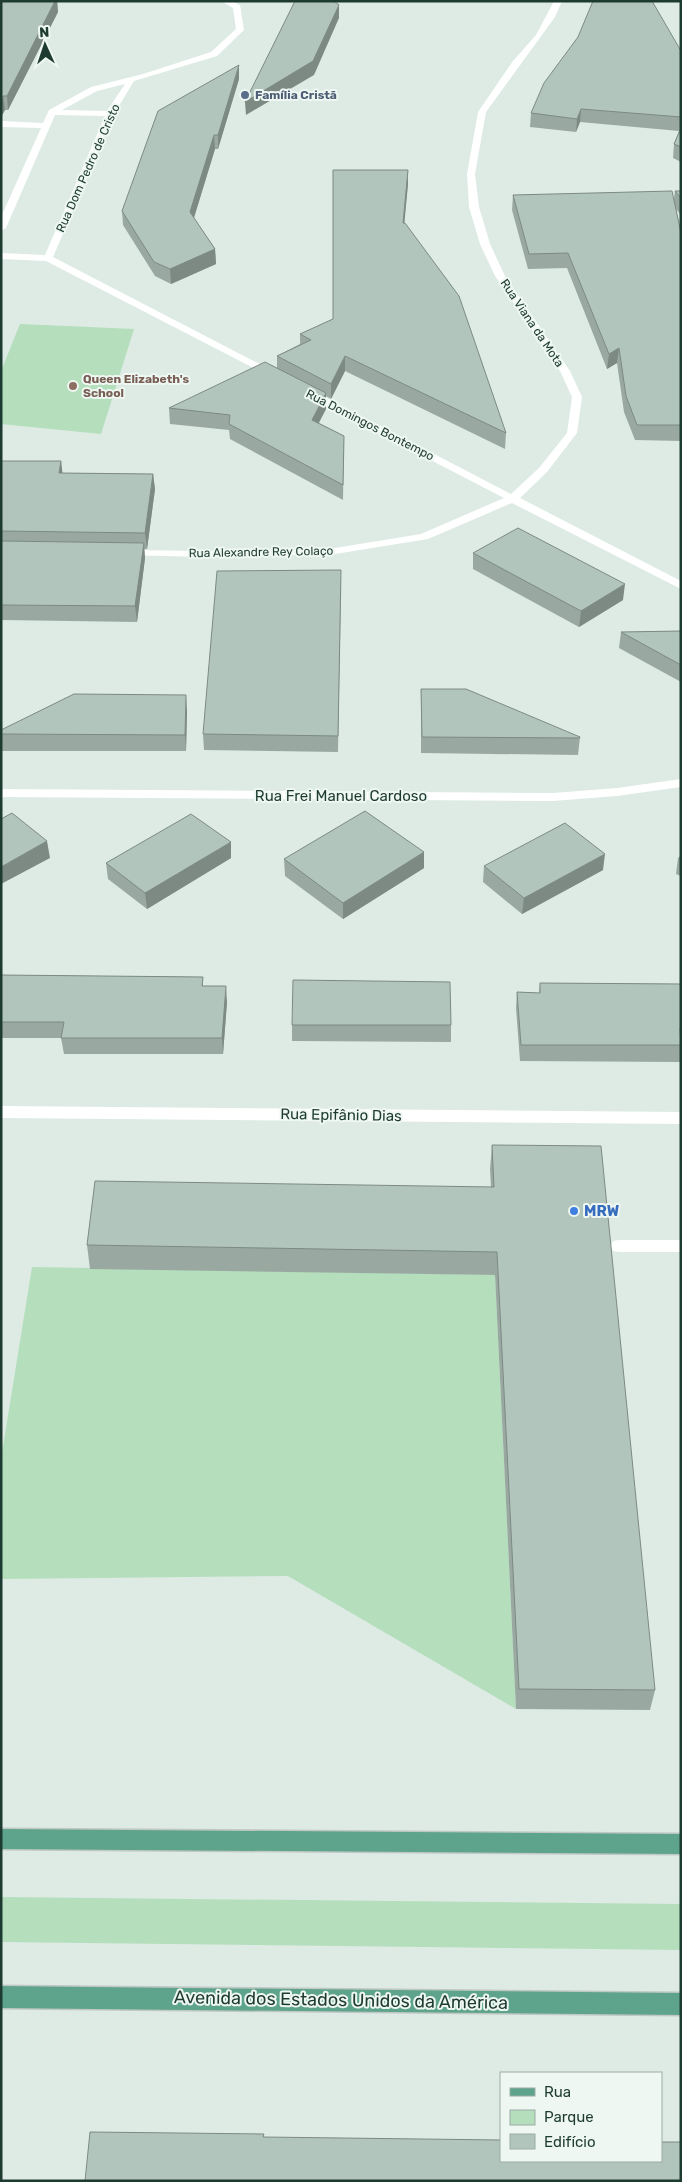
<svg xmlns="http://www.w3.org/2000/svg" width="682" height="2182" font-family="Rubik,sans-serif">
<rect width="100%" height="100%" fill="#ddebe4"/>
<path fill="#b4debc" d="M20 324 134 329 101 434 1 424V371Z
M32 1267 495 1275 516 1709 288 1576 1 1579V1459Z
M1 1897 681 1904V1950L1 1942Z"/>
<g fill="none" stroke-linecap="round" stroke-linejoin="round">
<defs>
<path id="major" d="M1 1829 681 1834V1854L1 1849Z
M1 1986 681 1993V2015L1 2008Z"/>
</defs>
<use href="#major" stroke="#c0c8c5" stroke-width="3"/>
<path fill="#fff" fill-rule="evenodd" d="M221 1H231L240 5 244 30 217 56 134 81 114 114 53 257 277 373V377L273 378 46 261 1 259V253L45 255 105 116 55 115 6 228 1 231V217L41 128 1 127V121L43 123 49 110 91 87 143 74 211 52 236 29 233 8ZM125 84 107 111 62 110 97 91Z
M554 1H562L555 17 486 112 475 174 479 207 490 244 505 276 570 371 582 397 577 433 547 472 520 498 681 581V589L512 503 428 539 335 554 207 557 121 555 119 553 121 551 125 550 207 551 335 548 421 534 504 498 305 395V391H313L511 494 539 468 567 433 572 397 560 371 495 276 480 244 469 207 467 174 478 112 513 61 536 35Z
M681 779V787L617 796 553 801 1 797V789L553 793 617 788Z
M1 1106 681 1112V1124L1 1118Z
M619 1240H681V1252H619L613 1251 611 1246 613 1241Z"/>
<use href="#major" fill="#5ea48c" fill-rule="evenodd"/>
</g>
<path fill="#99a9a2" d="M1 1H57L58 12 8 110H5L1 117Z
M681 51V162L673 158 674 144 679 131 580 122 576 132 530 127 531 113Z
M239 79 218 149H215L194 218 215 249 216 264 171 284 155 276 123 225 122 211Z
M408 170V184L404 223 506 433 505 449 345 371 331 399 326 396V409L319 423 344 436 343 500 230 439 229 430 170 424 169 408 277 368V356L300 344V334L333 319Z
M675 191H681V215L676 209 681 233V441L635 440 624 412 617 363 607 369 567 268 528 269 512 210 513 195 674 198Z
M1 461H61L62 473 153 474 155 489 147 549H144L145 558 137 622 1 620Z
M473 553 623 600 579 627 473 569Z
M341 586 338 752 204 750 203 734Z
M681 631V682L619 648 621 632Z
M421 689 580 737 578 755 421 753Z
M187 711 186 751H1V730Z
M681 855V876L676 874 678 858Z
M231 858 147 909 108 879 106 863Z
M284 859 424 868 343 919 285 876Z
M484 866 603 870 522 914 483 882Z
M1 975 203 977V986L227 1002 223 1054H64L61 1038H1Z
M540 983 681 984V1055L680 1062 520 1061 516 1008 517 992 539 993Z
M292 1025H451V1042L292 1041Z
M492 1145 655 1690 650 1710 516 1709 495 1275 90 1269 87 1245 491 1187 490 1169Z"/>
<path fill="#7d8a84" d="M55 1H57L58 12 8 110 7 96Z
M339 5V18L314 75 246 115 245 102Z
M239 65V79L218 149V135Z
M3 96 5 110 1 117V99Z
M581 109 580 122 576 132 577 119Z
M214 135 215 149 191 227 190 212Z
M408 170V184L403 238V223Z
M215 249 216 264 171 284 170 269Z
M619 348 617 363 607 369 609 354Z
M345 356V371L331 399V384Z
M326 393V409L312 435V420Z
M61 461 63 477 59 473Z
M153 474 155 489 147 549 145 533Z
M144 543 145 558 137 622 135 606Z
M625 584 623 600 579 627 581 611Z
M186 695 187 711 186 751 185 735Z
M47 841 50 858 1 884V867Z
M231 842V858L147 909 145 893Z
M424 852V868L343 919V903Z
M605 854 603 870 522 914 524 898Z
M226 986 227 1002 223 1054 222 1038Z"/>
<path fill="#b2c5bc" stroke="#7d8a84" d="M1 1H55L7 96H3L1 99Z
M295 1H334L339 5 313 61 245 102Z
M593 1H652L681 51V117L581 109 577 119 531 113 544 83 578 37Z
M239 65 218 135H214L190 212 215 249 170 269 154 262 122 211 158 111Z
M681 128V147L674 144Z
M333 170H408L403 223H405L459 296 506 433 345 356 331 384 277 356 311 340 300 334 333 319Z
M672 191 681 233V425H637L626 396 619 348 609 354 568 253 529 254 513 195Z
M675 191H681V198Z
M265 362 326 393 312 420 344 436 343 485 229 424 230 415 169 408Z
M1 461H61L59 473 153 474 145 533 1 531Z
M518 528 625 584 581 611 473 553Z
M1 541 144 543 135 606 1 605Z
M341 570 338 736 203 734 217 571Z
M681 631V665L621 632Z
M421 689H466L580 737V738L422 737Z
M74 694 186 695 185 735 1 734V730Z
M365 811 424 852 343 903 284 859Z
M12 813 47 841 1 867V819Z
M191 814 231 842 145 893 106 863Z
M565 823 605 854 524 898 484 866Z
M1 975 203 977 202 986H226L222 1038H61L64 1022H1Z
M293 980 450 982 451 1025H292Z
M540 983 681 984V1028H680L681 1045H521L517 992 540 993Z
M492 1145 601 1146 655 1690 519 1689 497 1252 87 1245 95 1181 494 1187Z
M90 2132 264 2134 263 2137 501 2140V2161H661V2142H681V2181H85Z"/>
<circle fill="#5c6f8a" stroke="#eef7f2" stroke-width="2" cx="245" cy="95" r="5"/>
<circle fill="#8d6e63" stroke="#eef7f2" stroke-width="2" cx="73" cy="386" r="5"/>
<circle fill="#3f7fe0" stroke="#eef7f2" stroke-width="2" cx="574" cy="1211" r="5"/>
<g text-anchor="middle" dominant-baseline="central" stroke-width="4" stroke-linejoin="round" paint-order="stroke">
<g font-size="12" font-weight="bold" fill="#4e5e75" stroke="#eef7f2" text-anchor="start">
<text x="255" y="95">Família Cristã</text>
</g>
<g font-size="12" fill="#1e3b31" stroke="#eef7f2">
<text transform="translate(88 168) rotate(-66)">Rua Dom Pedro de Cristo</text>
<text transform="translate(532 323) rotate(56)">Rua Viana da Mota</text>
<text transform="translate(370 425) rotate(27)">Rua Domingos Bontempo</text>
<text transform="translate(261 552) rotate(-1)">Rua Alexandre Rey Colaço</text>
</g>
<g font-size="12" font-weight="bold" fill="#785e54" stroke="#eef7f2" text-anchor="start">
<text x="83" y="379">Queen Elizabeth's<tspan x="83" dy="14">School</tspan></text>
</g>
<g font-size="15" fill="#1e3b31" stroke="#eef7f2">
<text x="341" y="796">Rua Frei Manuel Cardoso</text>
<text transform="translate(341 1115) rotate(1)">Rua Epifânio Dias</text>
</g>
<g font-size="15" font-weight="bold" fill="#366cbe" stroke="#eef7f2" text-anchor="start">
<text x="584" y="1211">MRW</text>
</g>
<g font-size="18" fill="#1e3b31" stroke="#eef7f2">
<text transform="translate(341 2000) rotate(1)">Avenida dos Estados Unidos da América</text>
</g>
</g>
<rect width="682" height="2182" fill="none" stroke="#1e3b31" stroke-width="5"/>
<rect x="500" y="2072" width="162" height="90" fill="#eef7f2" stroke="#9baca5"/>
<rect x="510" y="2088" width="25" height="8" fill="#5ea48c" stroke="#9baca5"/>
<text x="544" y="2097" font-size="15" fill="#1e3b31">Rua</text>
<rect x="510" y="2110" width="25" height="15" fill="#b4debc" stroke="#9baca5"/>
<text x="544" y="2122" font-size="15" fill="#1e3b31">Parque</text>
<rect x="510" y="2134" width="25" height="15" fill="#b2c5bc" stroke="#9baca5"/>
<text x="544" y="2147" font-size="15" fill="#1e3b31">Edifício</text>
<g transform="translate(45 45) rotate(357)" stroke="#eef7f2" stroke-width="4" paint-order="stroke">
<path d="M0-4L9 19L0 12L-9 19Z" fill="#1e3b31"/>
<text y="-8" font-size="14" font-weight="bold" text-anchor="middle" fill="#1e3b31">N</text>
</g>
</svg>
